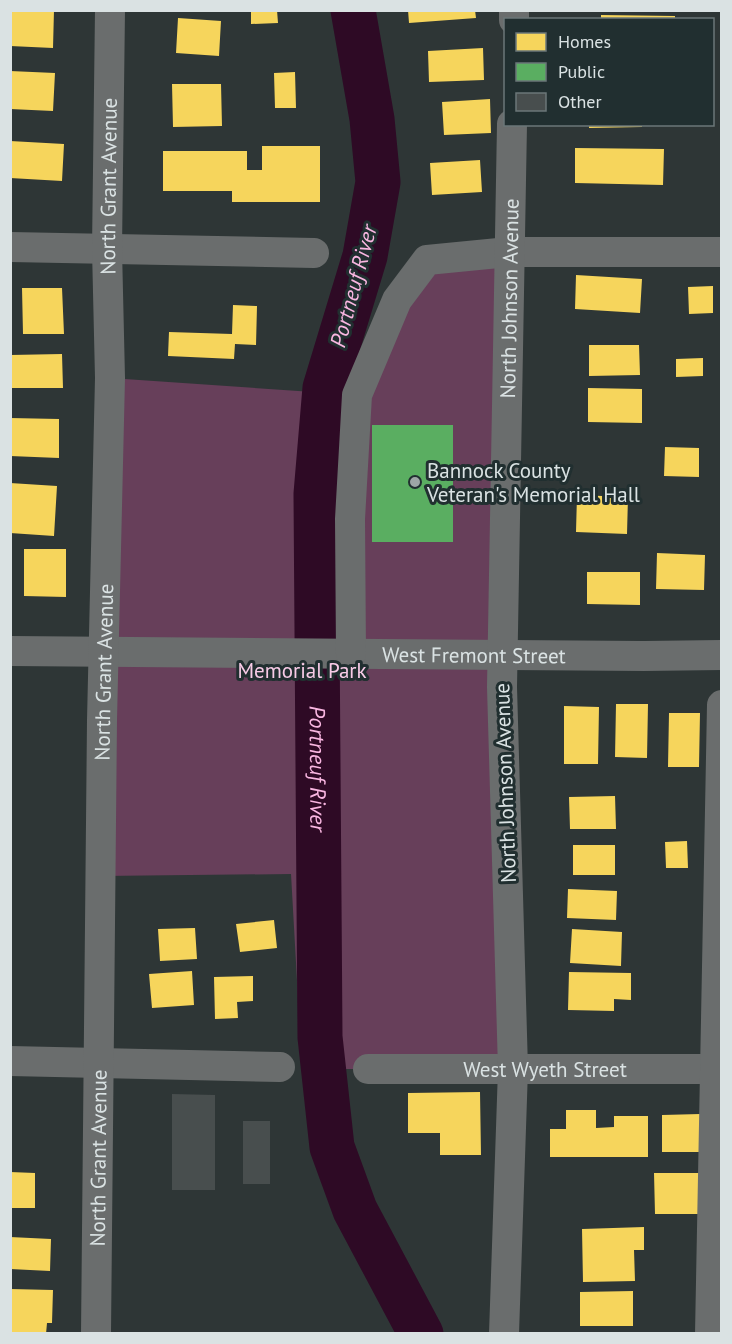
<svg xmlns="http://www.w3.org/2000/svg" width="732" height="1344" font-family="'PT Sans',sans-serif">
<rect width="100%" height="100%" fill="#2e3636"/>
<path fill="#673f5a" d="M509 252 513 1069H302L291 874 101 876 110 378 357 395 427 260Z"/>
<path fill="#f6d55c" d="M10 10H54L53 48 10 46Z
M251 10H277L278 23 251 24Z
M408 10H475L476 18 409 23Z
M601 15 675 16V20H601Z
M178 18 221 21 219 56 176 53Z
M483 48 484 80 429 82 428 51Z
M10 71 55 73 53 111 10 109Z
M295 72 296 108H275L274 73Z
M172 84H221L222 126 173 127Z
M490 99 491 133 444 135 442 102Z
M589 124H642V127L589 128Z
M10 141 64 144 62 181 10 178Z
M262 146H320V202H232V191H163V151H247V170H262Z
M575 148 664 149 663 185 575 183Z
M480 160 482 192 432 195 430 163Z
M576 275 642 279 640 313 575 309Z
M713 286V313L689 314 688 287Z
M22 288H62L64 334H23Z
M233 305 257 306 256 345 235 344 234 359 168 356 169 332 232 334Z
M589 345H639L640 375 589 376Z
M62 354 63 388H10V355Z
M703 358V376L676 377V359Z
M588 388 642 389V423L588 422Z
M10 418 59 419V458L10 456Z
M665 447 699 448V477L664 476Z
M10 483 57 486 54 536 10 533Z
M577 495 628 497 627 534 576 532Z
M24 549H66V597L24 596Z
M657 553 705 555 704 590 656 589Z
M587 572H640V605L587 604Z
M616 704H648L647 758 615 757Z
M564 706 599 707 598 764H564Z
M669 713H700L699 767H668Z
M615 796 616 829H570L569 797Z
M687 841 688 868H666L665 842Z
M573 845H615V875H573Z
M568 889 617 891 616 920 567 918Z
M274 920 277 948 240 952 236 924Z
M195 928 197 959 160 961 158 929Z
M572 929 622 932 621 966 570 963Z
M192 971 194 1005 152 1008 149 974Z
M569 972 631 973V1000L614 999V1011L568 1010Z
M253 976V1001L237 1002 238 1018 215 1019 214 977Z
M480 1092 481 1155H440V1133H408V1093Z
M566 1110H596V1128L614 1127V1116H648V1157H550V1129H566Z
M700 1114 701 1152H662V1115Z
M10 1172 35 1173V1208H10Z
M654 1173H701L702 1214H655Z
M644 1227V1250H634L635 1281 583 1282 582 1229Z
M10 1237 51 1239 50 1271 10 1269Z
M10 1289 53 1290 52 1323H47L46 1334H10Z
M633 1291V1326H580V1292Z"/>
<path fill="#5aae61" d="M372 425H453V542H372Z"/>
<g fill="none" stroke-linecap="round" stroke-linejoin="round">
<path stroke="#2e0a25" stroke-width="45" id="s1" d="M353 10 372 119 378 182 365 256 325 388 316 494 320 1037 332 1147 355 1210 421 1334"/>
</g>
<path fill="#484e4e" d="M172 1094 215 1095V1190H172Z
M243 1121H270V1184H243Z"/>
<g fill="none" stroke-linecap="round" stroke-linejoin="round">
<g stroke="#6a6d6d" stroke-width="30">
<path d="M514 20V10"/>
<path d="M10 247 314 253"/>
<path id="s2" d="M10 651 644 656 722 655"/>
<path d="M351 654 350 519 357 395 397 300 427 260 509 252H722"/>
<path d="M10 1061 280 1067"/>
<path id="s3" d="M368 1069H722"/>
<path id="s4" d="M96 1334 102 720 110 378 107 249 110 10"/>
<path id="s5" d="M504 1334 513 1069 502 687 512 124"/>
<path d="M710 1334 722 705"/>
</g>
</g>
<circle fill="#9ea6a6" stroke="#212f30" stroke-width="2" cx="415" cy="482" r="6"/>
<g text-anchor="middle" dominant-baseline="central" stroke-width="6" stroke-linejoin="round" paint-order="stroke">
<g font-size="21" fill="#dae2e3" stroke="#212f30">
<text stroke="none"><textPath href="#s4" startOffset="1148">North Grant Avenue</textPath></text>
<text stroke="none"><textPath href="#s5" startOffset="1036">North Johnson Avenue</textPath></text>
<text stroke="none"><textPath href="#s2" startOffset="464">West Fremont Street</textPath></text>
<text stroke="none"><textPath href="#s4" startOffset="662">North Grant Avenue</textPath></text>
<text transform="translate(505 783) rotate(-92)">North Johnson Avenue</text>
<text stroke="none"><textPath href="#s3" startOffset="177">West Wyeth Street</textPath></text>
<text stroke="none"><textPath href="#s4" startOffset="176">North Grant Avenue</textPath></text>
</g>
<g font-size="21" fill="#dae2e3" stroke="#212f30" text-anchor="start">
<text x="427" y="470">Bannock County<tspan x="427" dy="24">Veteran's Memorial Hall</tspan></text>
</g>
<g font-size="21" fill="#f8cbe7" stroke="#212f30">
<text x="302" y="670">Memorial Park</text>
</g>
<g font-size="22" font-style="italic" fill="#f9b6e1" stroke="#212f30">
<text transform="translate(353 286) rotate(-75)">Portneuf River</text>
<text stroke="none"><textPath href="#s1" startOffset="768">Portneuf River</textPath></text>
</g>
</g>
<rect width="732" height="1344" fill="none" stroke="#dae2e3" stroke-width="24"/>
<rect x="504" y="18" width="210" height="108" fill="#212f30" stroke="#6b7778" stroke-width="1.5"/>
<rect x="516" y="33" width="30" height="18" fill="#f6d55c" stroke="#6b7778" stroke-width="1.5"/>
<text x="558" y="48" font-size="18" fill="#dae2e3">Homes</text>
<rect x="516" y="63" width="30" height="18" fill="#5aae61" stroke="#6b7778" stroke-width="1.5"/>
<text x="558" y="78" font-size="18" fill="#dae2e3">Public</text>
<rect x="516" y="93" width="30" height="18" fill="#484e4e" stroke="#6b7778" stroke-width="1.5"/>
<text x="558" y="108" font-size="18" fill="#dae2e3">Other</text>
</svg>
